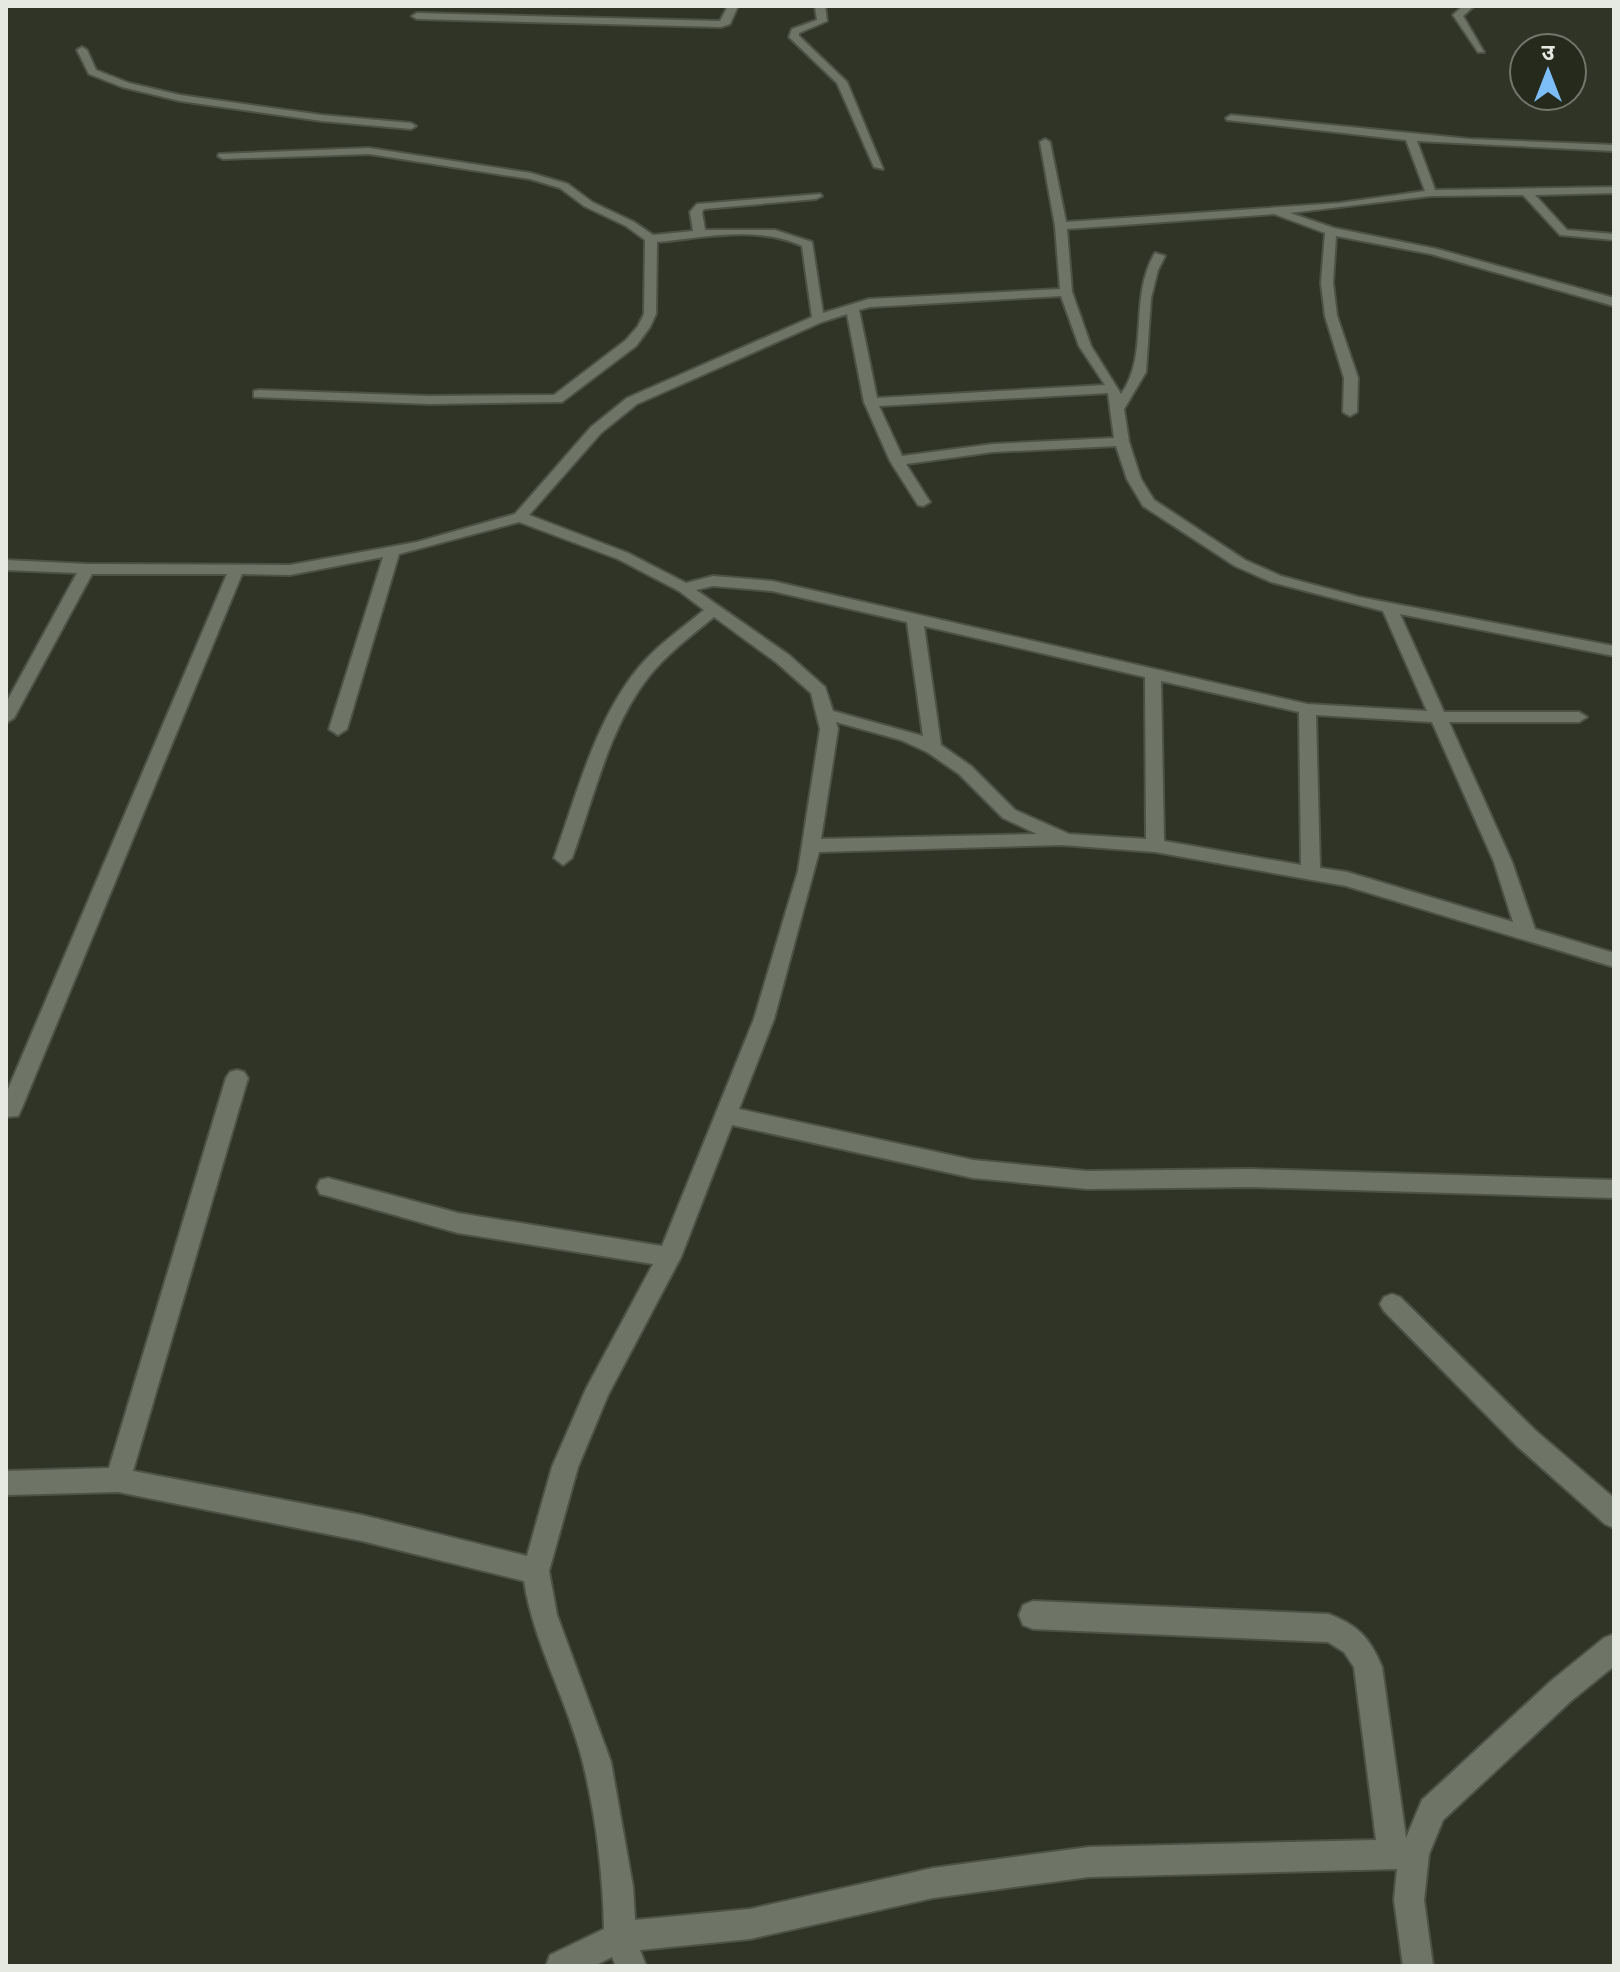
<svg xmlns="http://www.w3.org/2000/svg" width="1620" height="1972" font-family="Roboto,'Noto Sans Devanagari',sans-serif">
<rect width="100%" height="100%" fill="#2f3427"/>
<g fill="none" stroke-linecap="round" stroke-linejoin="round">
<defs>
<path id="minor" d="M728 6H738L730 24 721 27 417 19 412 16 417 13 720 21Z
M815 6H825L827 21 799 33V36L847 82 883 169 874 167 837 83 789 37 792 29 817 20Z
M1463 6H1474L1463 16 1484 52H1478L1453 15Z
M82 47 87 50 96 70 129 83 180 95 322 115 411 123 416 126 411 129 322 121 180 101 122 87 89 74 77 50Z
M1231 115 1470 139 1614 145V151L1417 141 1435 190 1614 187V193L1535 195 1567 230 1614 234V240L1560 235 1523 195 1431 196 1290 213 1334 228 1437 249 1614 298V306L1431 254 1336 236 1333 283 1337 316 1358 378 1357 412 1350 416 1343 412 1344 378 1325 316 1321 283 1325 233 1274 214 1067 229 1072 292 1091 346 1121 394C1150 354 1128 298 1155 253L1165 256 1158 270 1151 298 1146 372 1124 409 1129 442 1141 479 1154 500 1245 560 1281 576 1359 597 1614 646V656L1400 614 1444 712H1579L1587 717 1579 722H1449L1512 862 1535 929 1614 953V967L1346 886 1155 852 1062 845 819 852 774 1019 739 1109 973 1160 1087 1171 1251 1169 1614 1180V1198L1251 1187 1087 1189 973 1178 732 1125 681 1257 608 1395 578 1467 549 1571 557 1615 611 1762 633 1887 635 1920 750 1909 933 1868 1089 1847 1376 1840 1354 1667 1344 1652 1328 1642 1033 1629 1023 1625 1019 1615 1023 1605 1033 1601 1328 1614C1358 1625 1370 1638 1382 1667L1406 1838 1422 1800 1551 1681 1604 1638 1614 1634V1666L1571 1701 1443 1820 1429 1854 1424 1900 1433 1966H1403L1394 1900 1397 1869 1089 1877 933 1898 750 1939 640 1950 646 1966H616L612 1957 594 1966H546L550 1955 604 1929C603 1874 596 1816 583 1763 568 1701 534 1645 524 1581L362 1541 118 1492 6 1495V1471L109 1468 226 1078 230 1072 237 1070 244 1072 248 1078 133 1471 362 1515 527 1556 552 1467 586 1389 653 1264 458 1233 328 1196 320 1194 317 1187 320 1180 328 1178 458 1213 662 1246 754 1019 798 871 820 729 811 693 777 663 714 617C692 635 668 653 650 675 609 726 594 798 572 858L563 865 554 858C577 794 595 720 639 667 658 645 682 628 704 610L679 591 618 559 519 522 399 554 347 729 338 735 329 729 383 557 290 575 242 574 21 1110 18 1116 6 1117V1094L227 574H92L14 718 6 723V703L77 573 6 570V560L87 564 290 565 417 542 515 514 591 427 627 398 812 317 802 246C757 225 703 238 657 242L656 314 650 327 636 346 562 402 429 404 254 397V391L259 390 429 396 554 395 626 340 638 326 644 314 645 240 626 226 584 206 560 188 530 179 369 154 223 159 218 156 219 154 369 148 531 173 568 184 592 202 634 222 653 235 693 231 690 212 697 204 820 194 822 196 816 199 704 209 702 212 705 230H775L812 242 823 313 869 299 1060 289 1055 226 1040 142 1045 139 1050 142 1066 222 1339 203 1425 191 1406 140 1227 120 1226 118ZM1061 296 1079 346 1105 385 877 398 859 310 870 307ZM847 314 864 402 890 461 918 505 923 506 930 502 906 464 993 452 1116 446 1127 479 1143 506 1235 566 1271 582 1383 611 1427 711 1307 704 772 581 713 576 686 583 628 553 529 515 601 433 637 404 822 322ZM1108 393 1114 438 993 444 902 456 879 406ZM713 586 772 591 907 622 923 736 833 711 825 687 789 655 696 590ZM924 626 1145 677 1146 839 1069 834 1015 810 971 766 941 745ZM1161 681 1299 712 1301 865 1164 841ZM1316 715 1432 722 1494 862 1513 922 1347 872 1320 868ZM836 722 901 740 927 752 959 774 1003 818 1037 834 821 839 838 729Z
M1392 1294 1400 1297 1536 1431 1614 1498V1528L1605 1524 1518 1447 1384 1311 1380 1304 1384 1297Z"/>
</defs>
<use href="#minor" stroke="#4d5146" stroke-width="4"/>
<use href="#minor" fill="#6f7566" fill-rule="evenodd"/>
</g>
<rect width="1620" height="1972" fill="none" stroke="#e6e9e1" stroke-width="16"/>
<g transform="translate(1548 72)"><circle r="38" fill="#252a1d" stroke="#72766b" stroke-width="2"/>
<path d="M0-6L14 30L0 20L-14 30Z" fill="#7dbef9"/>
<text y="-12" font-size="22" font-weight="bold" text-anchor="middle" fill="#e6e9e1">उ</text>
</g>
</svg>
